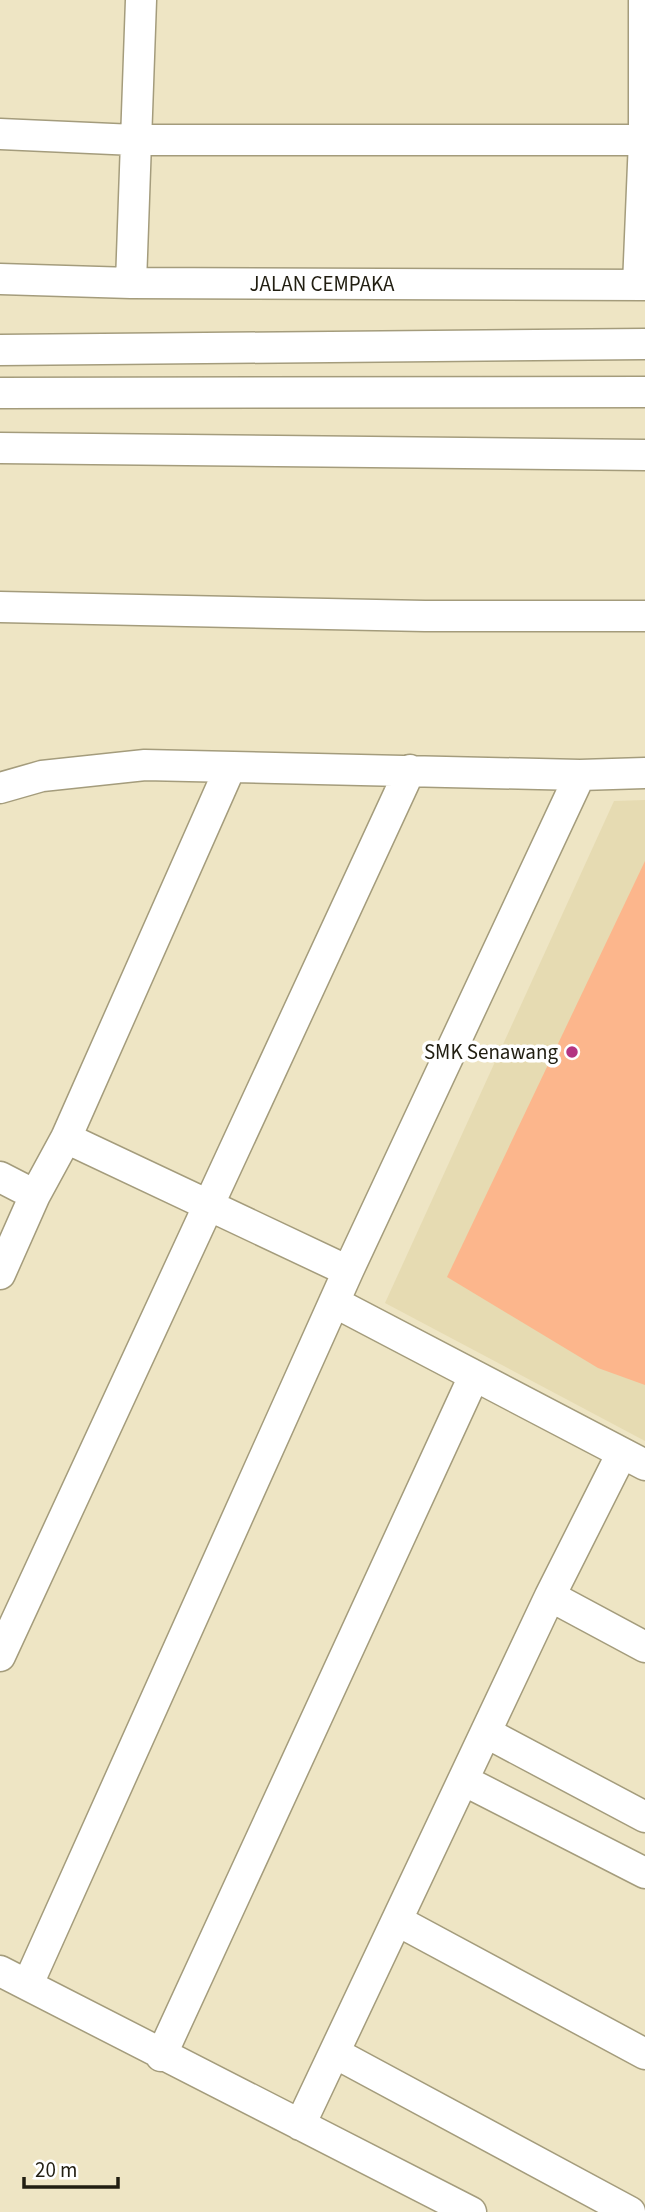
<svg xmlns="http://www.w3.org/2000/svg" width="645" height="2212" font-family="'Source Sans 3',sans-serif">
<rect width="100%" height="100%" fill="#eee5c4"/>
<path fill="#e6dbb2" d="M645 800V1441L385 1303 614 801Z"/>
<path fill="#fcb68c" d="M645 861V1385L598 1368 447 1277Z"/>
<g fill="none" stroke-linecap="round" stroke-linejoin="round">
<defs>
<path id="minor" d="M0 134 135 140H644
M0 279 131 283 645 285
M131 283 141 0
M638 285 644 140V1
M0 350 645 344
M0 393 645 392
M0 448 645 455
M0 607 425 616H645
M0 788 42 776 145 765 580 775 645 773
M66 1138 348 1271
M0 1177 35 1195
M0 1274 35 1195 66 1138 230 768
M334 1302 645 1465
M550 1596 645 1647
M0 1656 410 770
M487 1733 645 1817
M463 1780 645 1873
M398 1921 645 2054
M0 1971 471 2212
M28 1984 348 1271 580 775
M335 2053 630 2212
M161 2056 474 1376
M300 2125 550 1596 622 1453"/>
</defs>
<use href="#minor" stroke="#a49c7c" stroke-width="33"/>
<use href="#minor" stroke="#fff" stroke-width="30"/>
</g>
<circle fill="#b33482" stroke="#fff" stroke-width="2.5" cx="572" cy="1052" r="7"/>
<g text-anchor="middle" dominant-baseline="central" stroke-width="7" stroke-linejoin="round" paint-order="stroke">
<g font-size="21" fill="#211e11" stroke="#fff">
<text x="322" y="284">JALAN CEMPAKA</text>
</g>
<g font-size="21" fill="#211e11" stroke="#fff" text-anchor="end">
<text x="558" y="1052">SMK Senawang</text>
</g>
</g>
<path d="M24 2177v10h94v-10" fill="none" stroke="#211e11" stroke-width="3.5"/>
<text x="35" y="2177" font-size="21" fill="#211e11" stroke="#ffffff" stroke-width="5" paint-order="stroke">20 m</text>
</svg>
